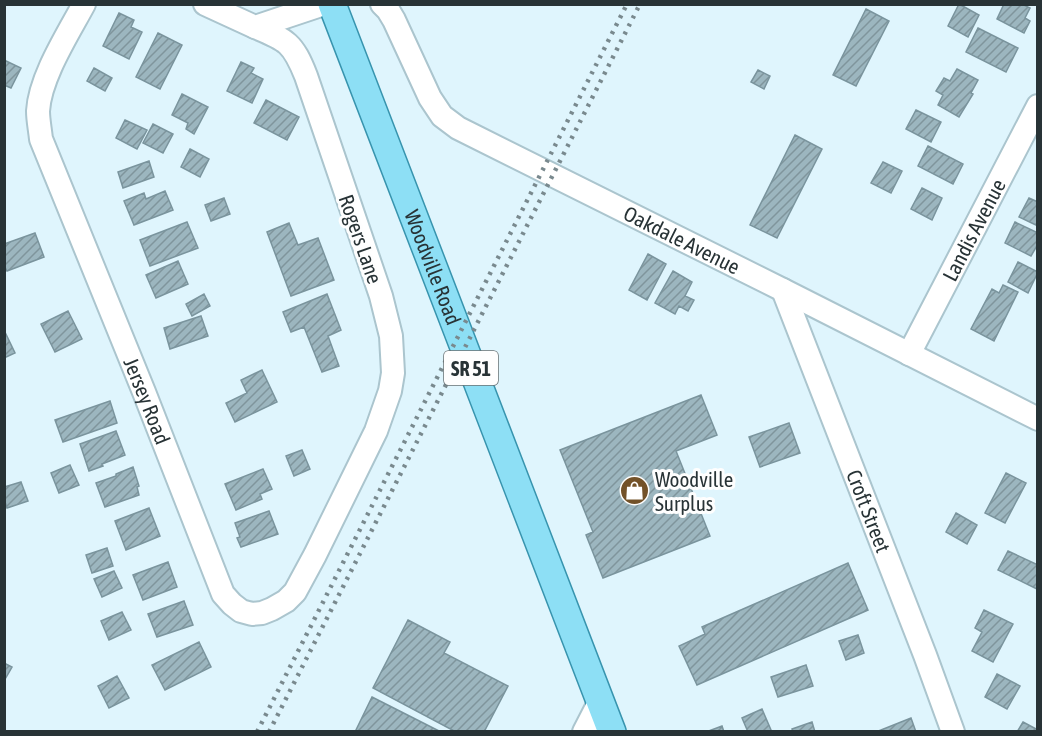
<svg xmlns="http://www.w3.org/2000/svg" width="1042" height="736" font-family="'Asap Condensed',sans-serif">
<defs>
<pattern id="building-hatch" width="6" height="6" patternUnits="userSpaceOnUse" patternTransform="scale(1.5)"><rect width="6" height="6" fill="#9cb6bf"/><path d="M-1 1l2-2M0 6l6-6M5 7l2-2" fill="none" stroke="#7f959c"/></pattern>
</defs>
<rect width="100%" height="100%" fill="#dff5fd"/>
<path fill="url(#building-hatch)" stroke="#7a949d" stroke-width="1.5" d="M959 4 979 15 968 37 948 26Z
M1004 4H1022L1030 8 1025 18 1030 21 1024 33 997 19Z
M866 9 889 21 856 86 833 75Z
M119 13 134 20 131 27 142 32 129 59 103 46Z
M978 28 1018 48 1006 72 966 52Z
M158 33 182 45 160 89 136 77Z
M4 60 21 68 11 88 4 85Z
M241 62 254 68 251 73 263 79 252 103 227 91Z
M94 68 112 78 105 91 87 81Z
M957 69 978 80 971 93 973 94 959 117 938 105 943 95 936 91 944 78 950 81Z
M758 70 770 76 764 89 751 82Z
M182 94 208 107 194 134 186 129 188 123 172 115Z
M266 100 299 117 287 140 254 123Z
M916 110 941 122 931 142 906 129Z
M125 120 147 130 137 149 116 138Z
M153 124 173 134 163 153 143 143Z
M795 135 822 149 777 238 750 225Z
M928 146 963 164 953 184 918 166Z
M190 149 209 159 200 177 181 167Z
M149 161 154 177 123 188 118 172Z
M883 162 902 171 891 193 871 183Z
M922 188 942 198 932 220 911 209Z
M165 191 173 210 134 225 124 201 144 193 146 199Z
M224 198 230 214 211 221 205 205Z
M1029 198 1038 202V226L1019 217Z
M187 222 198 248 150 266 140 240Z
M1015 222 1038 233V244L1031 256 1005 243Z
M289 223 298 245 318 238 334 280 291 296 267 232Z
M35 233 44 257 7 271 4 266V244Z
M648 254 666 264 647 300 629 290Z
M178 261 188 284 156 298 146 275Z
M1018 262 1038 272 1028 293 1008 282Z
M673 271 692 282 685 296 694 300 688 311 679 306 675 314 655 303Z
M1003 285 1018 292 994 341 971 329 992 289 999 293Z
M204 294 210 306 192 316 186 304Z
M327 294 341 330 328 336 339 366 322 372 304 327 291 332 283 312Z
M68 311 82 339 55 352 41 324Z
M201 316 208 336 170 349 164 328Z
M4 330 15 353 4 358Z
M262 370 277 402 235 422 226 403 247 393 241 380Z
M701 395 717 435 676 451 710 536 603 578 586 535 593 532 560 450Z
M110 401 117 423 63 442 55 420Z
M789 423 800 453 760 467 749 437Z
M116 431 125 455 102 464 103 466 89 471 80 444Z
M302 450 310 469 294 476 286 456Z
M70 465 79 485 59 493 51 473Z
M133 467 139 486 137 487 139 495 105 507 96 483 116 476V474Z
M263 469 272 489 260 494 262 499 236 510 225 484Z
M1006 473 1026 483 1005 523 985 513Z
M21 482 28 501 7 508 4 499V487Z
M149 508 160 536 126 550 115 521Z
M269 511 278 534 241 547 237 538 240 537 235 523Z
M956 513 977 525 967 544 946 532Z
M107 548 113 566 92 573 86 555Z
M1008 551 1038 565 1037 589 998 570Z
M168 562 177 587 143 600 133 575Z
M848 563 868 610 697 685 679 646 705 634 702 627Z
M114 571 122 588 102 597 94 579Z
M184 601 193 625 157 637 148 614Z
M984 610 1013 624 993 662 972 651 982 632 975 628Z
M122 612 131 630 109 640 101 621Z
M408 620 450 642 444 653 508 686 484 732H456L373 688Z
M858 635 864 653 846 660 839 641Z
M199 642 211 667 165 690 152 665Z
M4 663 12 667 4 681Z
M806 665 813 686 778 697 771 677Z
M997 674 1020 686 1007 709 985 697Z
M117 676 129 698 109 708 98 686Z
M372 697 441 732H355Z
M762 709 771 730 768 732H748L742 718Z
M911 718 916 732H876Z
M812 722 815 732H793L792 729Z
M1023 722 1038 730V732H1017Z
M722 726 724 732H706Z"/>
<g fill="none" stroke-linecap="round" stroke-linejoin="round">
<defs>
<g id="minor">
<path id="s1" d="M84 4C68 34 40 77 38 111 38 120 40 129 41 139L144 392 223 594 232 604 241 611 252 614 262 613 272 609 286 601 295 592 315 555 376 431 390 391 393 373 391 336 381 296 306 76C293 43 287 40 255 27"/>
<path d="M205 4 255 27 324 4"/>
<path id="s2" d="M382 4 388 10 394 20 430 98 442 116 458 128 783 290 1038 419"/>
<path id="s3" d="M783 290 925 655 953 732"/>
<path id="s4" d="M909 354 1038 106"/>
<path d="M584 732 600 701"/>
</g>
<g id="major">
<path id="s5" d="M332 4 612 732"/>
</g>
</defs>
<use href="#minor" stroke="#abc5ce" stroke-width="26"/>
<use href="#major" stroke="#3894ae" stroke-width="30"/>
<use href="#minor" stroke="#fff" stroke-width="22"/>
<use href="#major" stroke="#8ddff5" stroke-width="27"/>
<path stroke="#79898e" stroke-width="4.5" stroke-dasharray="3 6" stroke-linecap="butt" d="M257 732 627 4
M269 732 640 4"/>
</g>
<defs>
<symbol id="shop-disc" viewBox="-11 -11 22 22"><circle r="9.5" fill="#735229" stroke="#fefefe"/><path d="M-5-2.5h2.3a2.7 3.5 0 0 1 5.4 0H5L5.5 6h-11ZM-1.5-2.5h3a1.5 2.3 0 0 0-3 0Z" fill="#fff"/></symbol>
</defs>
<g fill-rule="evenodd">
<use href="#shop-disc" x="618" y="474" width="33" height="33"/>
</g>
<g text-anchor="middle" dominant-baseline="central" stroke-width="6" stroke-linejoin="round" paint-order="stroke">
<rect fill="#fefefe" stroke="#687072" stroke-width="1.5" x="444" y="351" width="54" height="34" rx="4.5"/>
<g font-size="20" font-weight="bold" fill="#283336">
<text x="471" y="368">SR 51</text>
</g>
<g font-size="21" fill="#283336" stroke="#fefefe">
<text stroke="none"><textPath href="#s4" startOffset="140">Landis Avenue</textPath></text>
<text transform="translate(361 239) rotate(71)">Rogers Lane</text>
<text stroke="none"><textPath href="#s2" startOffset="398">Oakdale Avenue</textPath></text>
<text stroke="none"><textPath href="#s5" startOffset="282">Woodville Road</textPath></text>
<text stroke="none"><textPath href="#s1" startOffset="428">Jersey Road</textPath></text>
<text stroke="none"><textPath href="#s3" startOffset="237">Croft Street</textPath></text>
</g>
<g font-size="21" fill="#283336" stroke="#fefefe" text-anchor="start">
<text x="655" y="479">Woodville<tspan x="655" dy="24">Surplus</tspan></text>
</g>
</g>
<rect width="1042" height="736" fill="none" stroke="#283336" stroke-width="12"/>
</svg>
